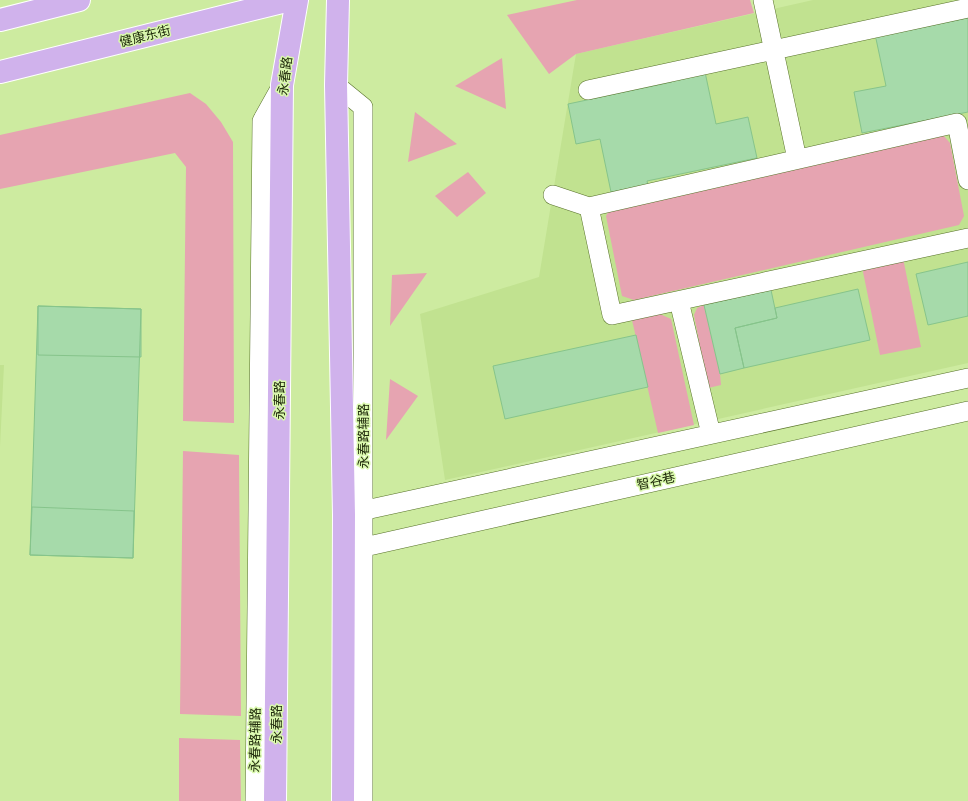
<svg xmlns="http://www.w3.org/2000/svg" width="968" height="801" font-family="'DM Sans','Noto Sans SC',sans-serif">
<rect width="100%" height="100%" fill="#cdeba0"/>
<path fill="#c1e290" d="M813 0H968V363L445 480 420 314 539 277 576 54Z
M0 365H4L0 447Z"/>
<path fill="#e6a4b1" d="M577 0H750L754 13 576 54 549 74 507 15Z
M502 58 506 109 455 86Z
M190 93 206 104 221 122 233 142 234 423 183 421 186 167 175 153 0 189V135Z
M415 112 457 144 408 162Z
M943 135 950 143 964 216 959 225 634 300 622 296 606 216 610 209Z
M468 172 486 193 457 217 435 196Z
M903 258 921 347 880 355 862 267Z
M427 273 390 326 392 275Z
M704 305 720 374 721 385 708 388 694 315 697 308Z
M660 314 671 319 694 425 658 433 632 320Z
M390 379 418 396 386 440Z
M183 451 239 455 241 716 180 714Z
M179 738 240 740 241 801H179Z"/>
<path fill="#a6daaa" stroke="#86c48b" d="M968 18V112L862 133 854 92 886 86 875 34 910 30Z
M705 72 716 124 748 117 757 158 647 181 648 185 611 192 600 139 576 144 568 104 672 82 670 79Z
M968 262V316L928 325 916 274Z
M858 289 870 340 744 368 735 328 777 318 775 308Z
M771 290 777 318 735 328 744 368 720 374 704 305Z
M38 306 141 309V357L38 355Z
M38 306 141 309 133 558 30 555Z
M636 335 648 387 505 419 493 366Z
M32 507 134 511 133 558 30 555Z"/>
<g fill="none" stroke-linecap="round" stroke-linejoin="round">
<defs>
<path id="minor" d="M763 0 797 159
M336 85 363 107V801
M588 90 968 8
M968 180 957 123 589 207 612 315 968 238
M553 195 589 207
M679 301 711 434
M352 513 968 378
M351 550 968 411
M255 801 262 121 282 85"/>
<path id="major" d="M338 0 336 85 344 515 343 801
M0 20 79 0
M0 72 290 0
M275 801 282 85 297 0"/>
</defs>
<use href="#minor" stroke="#577129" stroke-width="20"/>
<use href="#major" stroke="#fff" stroke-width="24"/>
<use href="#minor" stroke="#fff" stroke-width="19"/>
<use href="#major" stroke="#d0b2ec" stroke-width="22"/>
</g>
<g text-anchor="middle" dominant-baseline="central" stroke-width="3" stroke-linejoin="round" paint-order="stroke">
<g font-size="13" fill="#202b0c" stroke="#daf9ad">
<text transform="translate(145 36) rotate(-14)">健康东街</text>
<text transform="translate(285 76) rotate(-83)">永春路</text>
<text transform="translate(279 400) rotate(-90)">永春路</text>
<text transform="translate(363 436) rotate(-90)">永春路辅路</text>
<text transform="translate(656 481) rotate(-13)">智谷巷</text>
<text transform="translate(276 724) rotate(-90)">永春路</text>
<text transform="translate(255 740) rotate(-89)">永春路辅路</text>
</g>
</g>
</svg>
